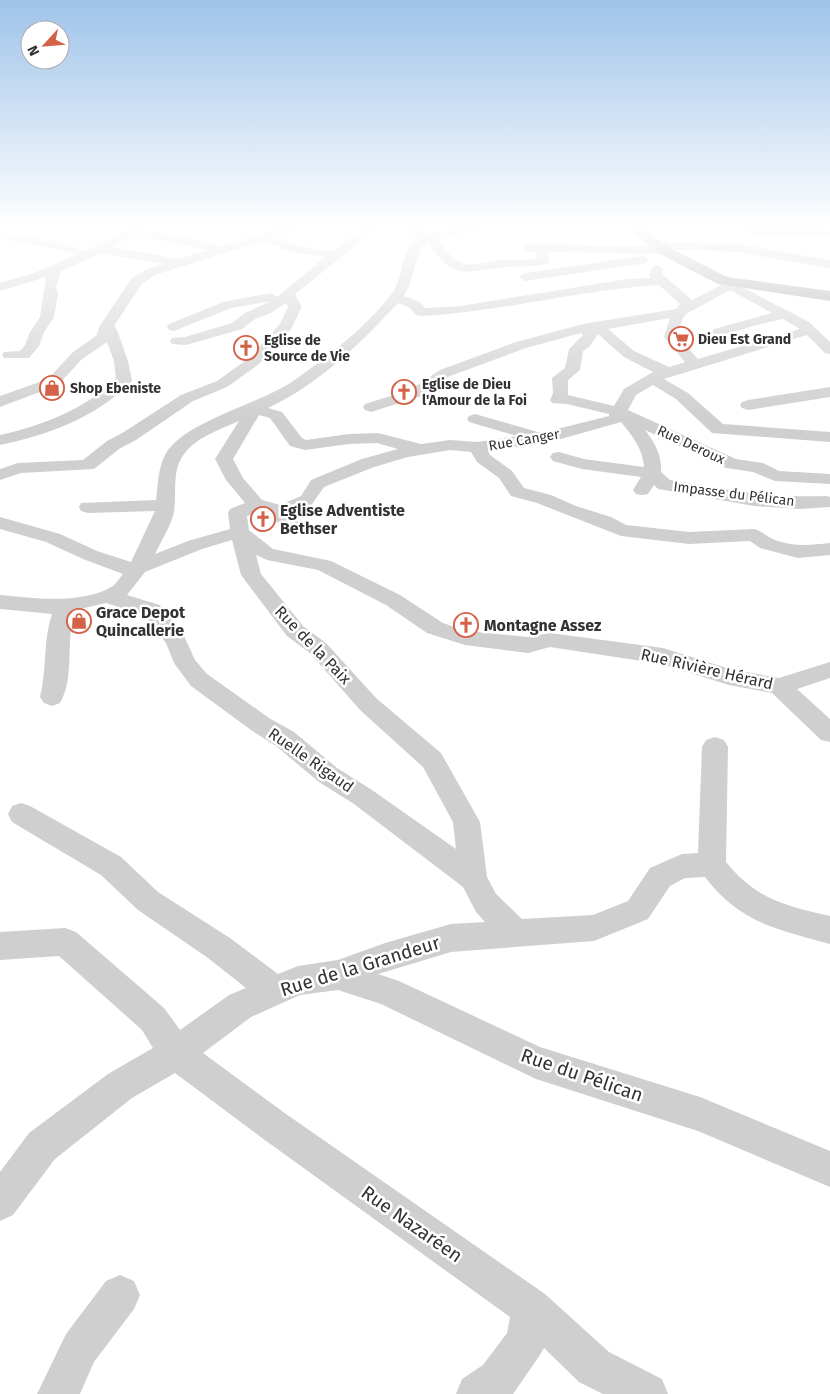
<svg xmlns="http://www.w3.org/2000/svg" width="830" height="1394" font-family="'Fira Sans',sans-serif">
<rect width="100%" height="100%" fill="#fff"/>
<g fill="none" stroke-linecap="round" stroke-linejoin="round">
<path fill="#cfcfcf" fill-rule="evenodd" d="M135 226H149L142 231 164 233 221 246 287 226H304L302 228 274 237 297 246 333 251 366 226H380L295 294 302 307 291 329 259 364 227 387 193 401 136 440 119 449 94 469 21 473 0 480V469L18 463 83 460 107 441 124 432 181 395 217 381 249 358 280 324 288 307 286 303 271 313 255 319 242 329 186 345 172 344 170 341 172 338 185 337 232 323 245 313 271 301 231 308 174 331 169 330 167 327 169 324 223 302 271 293 277 297 325 257 291 252 262 241 155 275 141 285 114 326 117 330 128 361 132 381 129 384C94 418 48 435 0 445V435C42 426 84 409 116 380L114 361 107 342 82 359 58 385 0 407V396L48 379 72 353 97 335 99 327 131 279 147 269 164 264 101 253 61 271 56 287 58 294 54 317 44 332 39 346 29 358H4L2 355 4 352 20 351 25 345 30 332 40 317 46 277 0 291V283L34 273 76 255 57 249 0 239V233H4L59 242 86 251ZM131 237 164 241 208 250 178 259 112 247Z
M405 226H417L416 228C429 239 450 229 465 226 473 225 482 226 490 226L488 228 438 239C459 272 467 265 501 260 513 259 525 260 537 259L536 252 523 251 521 248 527 244 652 246 653 242 657 241 738 244 830 260V268L738 252 668 249 667 253 663 254 548 252 549 261 547 264C533 267 519 266 505 267 465 271 453 282 428 242L421 247 409 286 404 296 420 302 425 308 460 306 627 279 651 278 649 275 653 266 657 265 663 269 662 274 692 300 721 285 717 281 723 277 809 322 830 342V354L825 353 807 335 664 379 688 393 723 424 830 432V442L712 433 676 399 653 385 636 395 628 410 736 459 763 463 779 471 830 474V484L775 481 753 472 726 468 645 430C655 443 662 455 661 472L670 480C722 489 773 498 827 496L830 497V507L800 509 754 506 664 490 658 489 654 485 648 494 642 495 636 494 633 490 641 477 582 469 553 461 550 457 553 453 559 452 584 459 644 467C643 449 632 435 621 422L550 442 488 451 490 455 512 471 524 488 551 495 576 506 611 517 626 525 689 532 754 529C762 531 767 537 775 540 793 547 811 545 830 543V555L798 558 760 548 750 541 689 544 621 536 537 503 511 496 499 478 477 462 471 452 450 450 408 457 374 467 324 487 310 507 293 514 299 523 296 527C280 531 275 517 262 511L247 516 249 530 273 549 331 561 400 595 443 623 467 631 528 637 550 633 663 648 730 669 779 678 830 662V678L797 689 830 719V742L821 740 772 693 729 685 661 664 550 647 528 653 465 645 427 633 386 605 318 570 267 560 256 555 261 574 303 626 326 643 376 698 441 753 480 822 487 877 496 894 522 919 593 915 628 901 650 868 682 854 698 853 702 747 706 740 715 737 724 740 728 747 726 862C756 899 785 906 830 916V944C777 930 739 922 705 877L685 878 670 886 648 919 594 941 451 952 378 974 399 981 540 1047 700 1097 830 1151V1187L698 1131 536 1079 381 1004 338 990 300 995 251 1017 203 1053 286 1114 545 1294 609 1352 662 1379 668 1394H603L579 1382 544 1348 540 1355 513 1394H456L462 1379 483 1365 507 1333 510 1317 262 1138 175 1073 132 1098 55 1159 13 1215 0 1221V1172L29 1133 108 1074 153 1048 142 1030 59 956 0 960V932L65 928 76 932 164 1008 180 1030 229 995 246 988 208 958 138 910 101 875 12 822 8 814 12 806 21 803 30 806 121 857 158 892 230 938 278 974 298 966 338 960 385 943 451 924 485 922 476 912 463 887 354 804 319 782 276 746 251 730 191 686 174 663 166 643 144 615 106 603 76 610C64 639 76 676 60 703L52 706 44 703 40 697C47 670 43 640 52 614L0 609V595C34 598 82 605 113 586 117 583 120 577 123 574L83 559 46 542 0 529V517L60 534 97 551 131 562 155 511 88 513 81 511 79 507 81 503 156 500C158 484 158 469 165 455 183 421 262 404 296 379 329 355 364 329 390 296 404 279 400 252 417 238L413 237 403 228ZM659 285 680 304 676 309 583 324 516 342 440 370 410 390 365 404 363 407 365 410 371 412 422 396 450 376 526 348 581 333 583 335 569 349 565 368 552 378 553 393 550 400 552 403 567 404 609 414V416L541 433 475 414 469 416 467 419 469 422 517 436 478 442 450 440 421 444 378 433 349 434 306 440 302 438 282 412 268 408C319 384 360 344 398 303L410 308 416 315 421 316C501 312 579 290 659 285ZM730 290 772 313 714 329 712 332 714 335 719 336 757 325 783 319 800 329 698 359 678 337 682 320 686 314ZM670 318 664 337 685 362 669 367 634 351 608 329ZM598 334 624 357 653 372 624 389 614 406 568 395V380L580 370 583 351 589 347ZM259 415 270 418 290 446 305 450 349 444 377 443 398 449 362 459 311 480 301 496 280 505 262 500 243 478 233 459ZM239 421 215 459 226 480 245 503 230 509 228 513 230 529 188 541 155 554C161 541 171 526 174 512 176 498 174 482 177 469 185 440 215 432 239 421ZM232 540 241 575 287 636 310 653 360 710 423 767 453 822 456 849 372 790 337 768 294 732 269 718 207 674 195 660 184 636 160 605 127 595 145 572 202 549Z
M683 226H758V229L830 231V237L755 235 751 234 750 230 689 229Z
M642 256 646 257 648 260 646 263 525 281 519 277 525 273Z
M830 387V397L748 410 742 408 740 405 742 402 748 400Z
M120 1275 134 1281 140 1295 134 1309 94 1362 80 1394H37L66 1334 106 1281Z"/>
<path fill="#aaa" fill-rule="evenodd" d="M626 226H641L668 247 727 277 830 291V301L718 284 658 253Z"/>
</g>
<linearGradient id="sky" x2="0" y2="1"><stop stop-color="#9fc3e9"/><stop offset="0.54" stop-color="#fff"/><stop offset="1" stop-color="#fff" stop-opacity="0"/></linearGradient>
<rect width="830" height="421" fill="url(#sky)"/>
<defs>
<symbol id="supermarket-ring" viewBox="-11 -11 22 22"><circle r="9.5" fill="#fff" stroke="#d46249" stroke-width="1.5"/><path d="M-6-5.5h2.5l.6 2H6L4.5 2H-2.5L-4.4-4H-6ZM-1.5 3.2a1.3 1.3 0 1 0 .1 0ZM3 3.2a1.3 1.3 0 1 0 .1 0Z" fill="#d46249"/></symbol>
<symbol id="church-ring" viewBox="-11 -11 22 22"><circle r="9.5" fill="#fff" stroke="#d46249" stroke-width="1.5"/><path d="M-1.2-6h2.4v3.5h3.3v2.4h-3.3V6h-2.4V-.1h-3.3v-2.4h3.3Z" fill="#d46249"/></symbol>
<symbol id="shop-ring" viewBox="-11 -11 22 22"><circle r="9.5" fill="#fff" stroke="#d46249" stroke-width="1.5"/><path d="M-5-2.5h2.3a2.7 3.5 0 0 1 5.4 0H5L5.5 6h-11ZM-1.5-2.5h3a1.5 2.3 0 0 0-3 0Z" fill="#d46249"/></symbol>
</defs>
<g fill-rule="evenodd">
<use href="#supermarket-ring" x="667" y="325" width="28" height="28"/>
<use href="#church-ring" x="232" y="334" width="28" height="28"/>
<use href="#shop-ring" x="38" y="374" width="28" height="28"/>
<use href="#church-ring" x="390" y="378" width="28" height="28"/>
<use href="#church-ring" x="249" y="505" width="28" height="28"/>
<use href="#shop-ring" x="65" y="607" width="28" height="28"/>
<use href="#church-ring" x="452" y="611" width="28" height="28"/>
</g>
<g text-anchor="middle" dominant-baseline="central" stroke-width="5" stroke-linejoin="round" paint-order="stroke">
<g font-size="14" font-weight="bold" fill="#323232" stroke="#fff" text-anchor="start">
<text x="698" y="339">Dieu Est Grand</text>
<text x="264" y="340">Eglise de<tspan x="264" dy="16">Source de Vie</tspan></text>
<text x="422" y="384">Eglise de Dieu<tspan x="422" dy="16">l'Amour de la Foi</tspan></text>
<text x="70" y="388">Shop Ebeniste</text>
</g>
<g font-size="14" fill="#323232" stroke="#fff">
<text transform="translate(524 440) rotate(-10)">Rue Canger</text>
<text transform="translate(691 445) rotate(25)">Rue Deroux</text>
<text transform="translate(734 494) rotate(7)">Impasse du Pélican</text>
</g>
<g font-size="16" font-weight="bold" fill="#323232" stroke="#fff" text-anchor="start">
<text x="280" y="510">Eglise Adventiste<tspan x="280" dy="18">Bethser</tspan></text>
<text x="96" y="612">Grace Depot<tspan x="96" dy="18">Quincallerie</tspan></text>
<text x="484" y="625">Montagne Assez</text>
</g>
<g font-size="16" fill="#323232" stroke="#fff">
<text transform="translate(313 645) rotate(46)">Rue de la Paix</text>
<text transform="translate(707 669) rotate(13)">Rue Rivière Hérard</text>
<text transform="translate(311 760) rotate(35)">Ruelle Rigaud</text>
</g>
<g font-size="19" fill="#323232" stroke="#fff">
<text transform="translate(360 966) rotate(-17)">Rue de la Grandeur</text>
<text transform="translate(582 1075) rotate(19)">Rue du Pélican</text>
<text transform="translate(412 1224) rotate(35)">Rue Nazaréen</text>
</g>
</g>
<g transform="translate(45 45) rotate(244)"><circle r="24" fill="#ffffff" stroke="#adadad"/>
<path d="M0-4L9 19L0 12L-9 19Z" fill="#d46249"/>
<text y="-8" font-size="14" font-weight="bold" text-anchor="middle" fill="#323232">N</text>
</g>
</svg>
